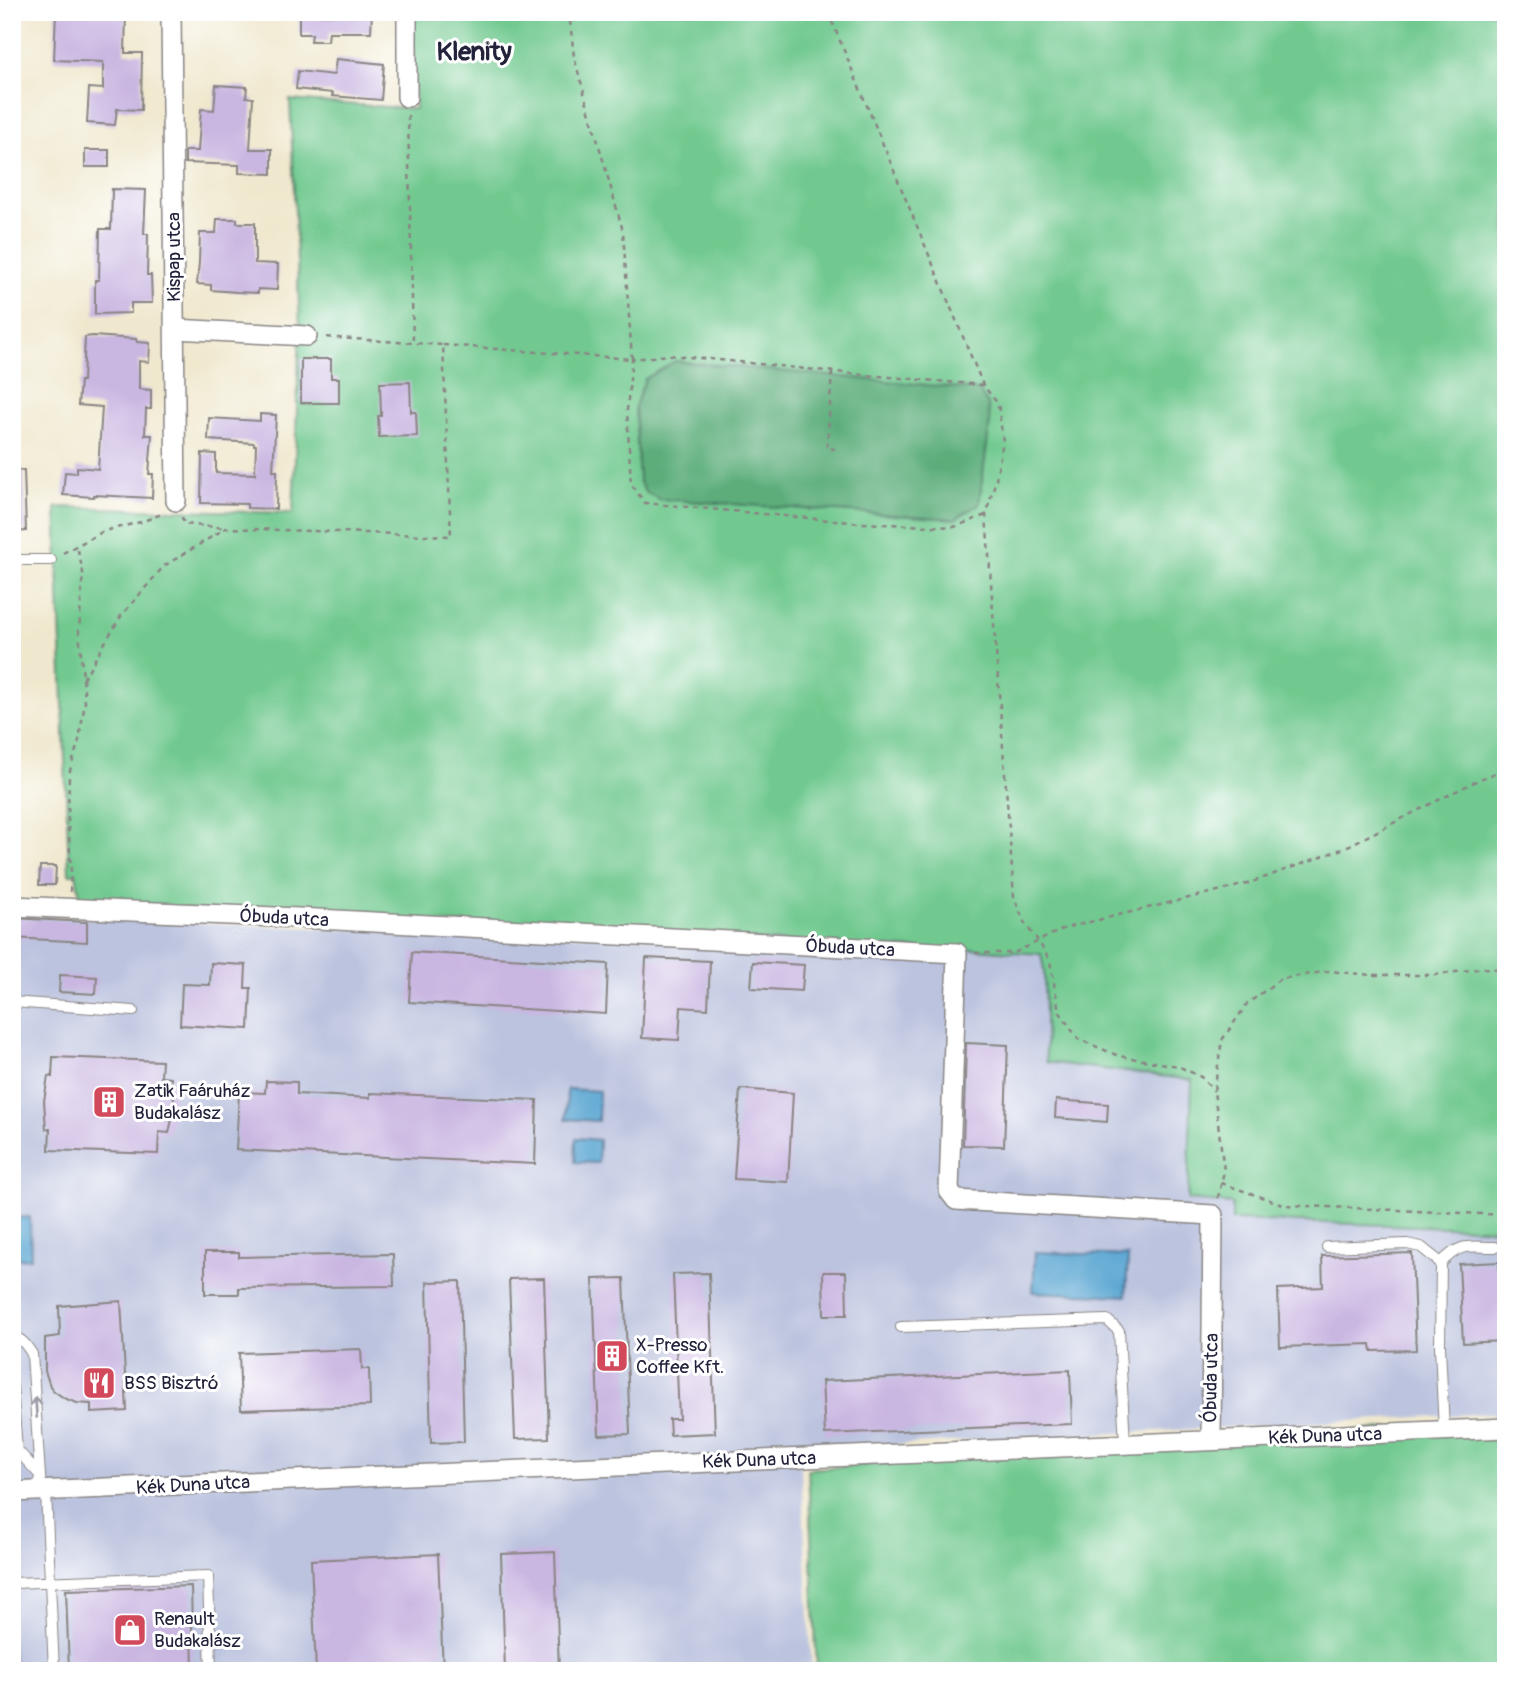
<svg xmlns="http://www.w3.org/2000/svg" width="1518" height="1683" font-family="Pangolin,sans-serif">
<rect width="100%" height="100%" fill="#fff"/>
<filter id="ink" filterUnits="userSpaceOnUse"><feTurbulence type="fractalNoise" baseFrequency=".0143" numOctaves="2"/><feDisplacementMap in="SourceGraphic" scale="14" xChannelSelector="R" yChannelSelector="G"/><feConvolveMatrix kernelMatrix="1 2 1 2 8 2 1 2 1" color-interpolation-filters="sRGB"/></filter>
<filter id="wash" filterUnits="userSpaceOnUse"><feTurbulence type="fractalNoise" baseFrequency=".00686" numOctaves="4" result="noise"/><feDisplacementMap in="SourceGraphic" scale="28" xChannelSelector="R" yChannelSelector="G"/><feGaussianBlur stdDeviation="1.57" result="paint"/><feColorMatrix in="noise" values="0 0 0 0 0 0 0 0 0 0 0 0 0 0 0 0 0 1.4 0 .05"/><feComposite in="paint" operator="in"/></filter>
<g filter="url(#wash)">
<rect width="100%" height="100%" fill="#f0e8ce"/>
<path fill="#bbc3de" d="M12 915 333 929 1045 948 1046 1062 1192 1080 1188 1200 1232 1204 1233 1220 1506 1229V1671H1503L1493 1413 800 1450 812 1671H12Z"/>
<path fill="#71c98f" stroke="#4a7665" stroke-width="2" d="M413 12H1506V1229L1232 1220V1204L1188 1200 1192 1080 1046 1062 1044 970 1041 954 974 949 953 951 81 903 76 874H69L56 507 293 513 300 329 290 100 415 109Z
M1506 1420V1671H817L808 1469Z"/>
<path fill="#5cad7a" stroke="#3f685a" stroke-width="2" d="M675 361 979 390 988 405 990 422 979 504 955 519 659 499 645 492 639 481 635 407 645 379Z"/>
<path fill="#5aa6d2" stroke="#3e6486" stroke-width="2" d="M567 1089 599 1091 598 1121 566 1119Z
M576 1138 599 1140 598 1163 575 1162Z
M30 1217 31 1258 12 1259V1218Z
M1035 1252 1128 1256 1126 1296 1033 1292Z"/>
<g id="blocks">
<path fill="#c9b6e1" d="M56 12H126L125 53H142L141 110 117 109 115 125 87 123 89 88 103 89V62L54 60Z
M350 12H372L371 32H329L328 41H311L312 34H299V14L350 15Z
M336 59 384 64 381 100 332 96 333 93 296 89 298 71 334 75Z
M216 85 247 87 246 97 253 98 250 149H272V174L239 173V165L185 163V151H198L201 109 214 110Z
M85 150H109V167H85Z
M112 189 146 190 144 234H148L147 275H151L152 303H131V313L95 314V280H99L100 229H111Z
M217 219H237V223H255V263L278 264 277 290 258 289V293L237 292 211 290V285L197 284 199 262 200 233H216Z
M93 336 136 339 137 342 150 343 149 362 139 361V389L151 390V409H146L145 435H152L149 474H153L152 498 94 495V497L63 495 65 472 77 473V467L98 469 102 407 78 405 80 381H83L85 337Z
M301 359H331V378H339V403H301Z
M410 382 411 412H416L417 436 379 437 378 416H381L380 383Z
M260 414 276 415 273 471H277L276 509 247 508V504L201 503 202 453 216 454V473L255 474 256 445H254V443L208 440 209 418 260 421Z
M12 470H24L26 531 12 532Z
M40 866H56L55 885H39Z
M12 918 87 922V942L12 938Z
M412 952 608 964 606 1014 409 1002Z
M646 958 710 961 708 1009 681 1007 679 1040 642 1038Z
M753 962 804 965 802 991 751 988Z
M211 963 246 965 245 988H251L249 1029 180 1025 182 984 210 985Z
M60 975 97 977 96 994 59 992Z
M966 1043 1008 1045 1004 1146 963 1145Z
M53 1057 162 1061 161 1077 171 1078 175 1106 169 1133 159 1132 158 1154 49 1150 50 1129H46L44 1101 48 1076 52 1077Z
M266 1081 297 1082V1094L370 1098V1093L537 1100 535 1164 236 1150 239 1092 265 1093Z
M740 1089 793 1093 788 1182 734 1179Z
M1056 1100 1108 1104 1107 1122 1055 1118Z
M205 1252H239V1257L393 1254 394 1286 239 1288V1294H205Z
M1412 1253 1416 1350 1372 1351 1371 1344 1280 1347 1278 1289 1323 1287 1322 1256Z
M1499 1262 1503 1341 1463 1343 1459 1264Z
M823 1272H846L847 1315H824Z
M709 1273 715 1433 670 1435 669 1419H679L673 1274Z
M544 1278 549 1438 515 1439 509 1279Z
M624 1278 630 1434 599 1435 593 1279Z
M460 1281 464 1442 431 1443 427 1282Z
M121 1301 127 1411 91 1413V1404L77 1403 64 1398 54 1391 50 1386 45 1371V1338L60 1336 59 1306Z
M361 1349 362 1369H369L370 1406 241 1410 239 1353Z
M1070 1370 1072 1424 825 1434 822 1381Z
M555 1552 559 1671H505L501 1554Z
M438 1554 443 1671H316L311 1560Z
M191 1586 193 1671H69L66 1590Z"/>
</g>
</g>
<g filter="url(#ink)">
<use href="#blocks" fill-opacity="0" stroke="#898584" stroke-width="2"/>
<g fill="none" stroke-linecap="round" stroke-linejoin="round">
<defs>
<path id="lane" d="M12 560H51
M12 1002 133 1011
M1327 1247 1407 1244 1421 1247 1441 1263
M901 1327 1107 1320 1119 1331 1125 1444
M12 1337C23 1339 26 1345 32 1354L41 1491
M12 1386 17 1450 40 1475
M1444 1431 1440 1347 1441 1263C1461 1242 1468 1247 1495 1247
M46 1492 54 1671
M12 1583 208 1576 211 1671
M12 1639 14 1671"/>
<path id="street" d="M171 12 176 501
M407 12V97
M175 329 307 336
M12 906 299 918 957 953 949 1191 956 1200 1213 1215 1211 1440
M12 1492 1506 1428"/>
</defs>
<use href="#lane" stroke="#898584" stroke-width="12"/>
<use href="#street" stroke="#898584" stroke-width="22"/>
<path stroke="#898584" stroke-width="2.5" stroke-dasharray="5 5" stroke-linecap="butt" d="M828 12 983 385 998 404 1003 441 996 479 986 515 1014 897 1025 924 1039 942 1050 961 1059 1011 1078 1039 1119 1056 1178 1066 1201 1077 1214 1091
M408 115 413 343
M443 345 632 359 623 231 574 57 569 12
M832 372 827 448 835 449
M983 385 866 375 670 355 632 359 627 410 631 484 645 503 861 523 954 527 986 515
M182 517 184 524 226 528
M63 553 104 531 141 522 164 513
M83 679 121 616 164 566 226 528 451 536 443 345 323 337
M70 892 71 871 68 818 69 774 79 740 85 702 79 631 83 572 77 546
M975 953H1014L1065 928 1247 884 1342 849 1480 779 1506 769
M1221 1183 1284 1205 1506 1215
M1218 1198 1224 1171 1214 1091 1222 1040 1247 1004 1280 979 1329 971 1371 975H1434L1484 968 1506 970"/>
<use href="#lane" stroke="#fff" stroke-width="10"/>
<use href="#street" stroke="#fff" stroke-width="19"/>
</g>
<defs><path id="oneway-shaft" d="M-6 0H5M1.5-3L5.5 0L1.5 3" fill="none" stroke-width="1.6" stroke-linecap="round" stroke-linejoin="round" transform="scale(1.75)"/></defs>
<use stroke="#9c9ca7" href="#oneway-shaft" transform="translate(36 1407) rotate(-94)"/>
</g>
<defs>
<symbol id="building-square" viewBox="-11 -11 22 22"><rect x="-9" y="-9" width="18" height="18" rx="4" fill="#d1495b" stroke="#fff"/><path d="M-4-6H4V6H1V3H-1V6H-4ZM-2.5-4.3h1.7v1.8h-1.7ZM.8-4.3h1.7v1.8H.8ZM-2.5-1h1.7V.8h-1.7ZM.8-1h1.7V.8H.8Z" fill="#fff"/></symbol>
<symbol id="restaurant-square" viewBox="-11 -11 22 22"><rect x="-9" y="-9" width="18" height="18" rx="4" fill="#d1495b" stroke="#fff"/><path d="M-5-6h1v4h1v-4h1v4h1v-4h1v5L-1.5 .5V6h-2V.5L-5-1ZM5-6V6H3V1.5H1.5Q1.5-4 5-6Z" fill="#fff"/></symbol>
<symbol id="shop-square" viewBox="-11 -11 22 22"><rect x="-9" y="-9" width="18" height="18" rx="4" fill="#d1495b" stroke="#fff"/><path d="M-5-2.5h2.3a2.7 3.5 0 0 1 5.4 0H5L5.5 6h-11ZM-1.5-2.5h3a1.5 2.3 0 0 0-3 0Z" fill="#fff"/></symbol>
</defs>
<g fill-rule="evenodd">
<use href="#building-square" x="90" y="1083" width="38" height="38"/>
<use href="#building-square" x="593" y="1337" width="38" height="38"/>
<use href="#restaurant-square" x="80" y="1364" width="38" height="38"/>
<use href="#shop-square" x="111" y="1611" width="38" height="38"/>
</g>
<g text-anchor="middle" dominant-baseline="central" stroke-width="6" stroke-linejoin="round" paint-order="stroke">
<g font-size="19" fill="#22223b" stroke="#fff">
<text transform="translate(174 257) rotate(-90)">Kispap utca</text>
<text transform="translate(284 918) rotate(3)">Óbuda utca</text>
<text transform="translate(850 948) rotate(3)">Óbuda utca</text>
<text transform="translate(1211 1378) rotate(-89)">Óbuda utca</text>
<text transform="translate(1325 1436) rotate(-2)">Kék Duna utca</text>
<text transform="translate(759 1460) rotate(-2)">Kék Duna utca</text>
<text transform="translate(193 1485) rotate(-3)">Kék Duna utca</text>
</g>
<g font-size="19" fill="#22223b" stroke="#fff" text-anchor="start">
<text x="134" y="1091">Zatik Faáruház<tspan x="134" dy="22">Budakalász</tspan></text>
<text x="636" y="1345">X-Presso<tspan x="636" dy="22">Coffee Kft.</tspan></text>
<text x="124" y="1383">BSS Bisztró</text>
<text x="154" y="1619">Renault<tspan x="154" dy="22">Budakalász</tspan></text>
</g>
<g font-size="26" font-weight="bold" fill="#22223b" stroke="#fff">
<text x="474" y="52">Klenity</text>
</g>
</g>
<rect width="1518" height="1683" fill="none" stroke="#fff" stroke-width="42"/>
</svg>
